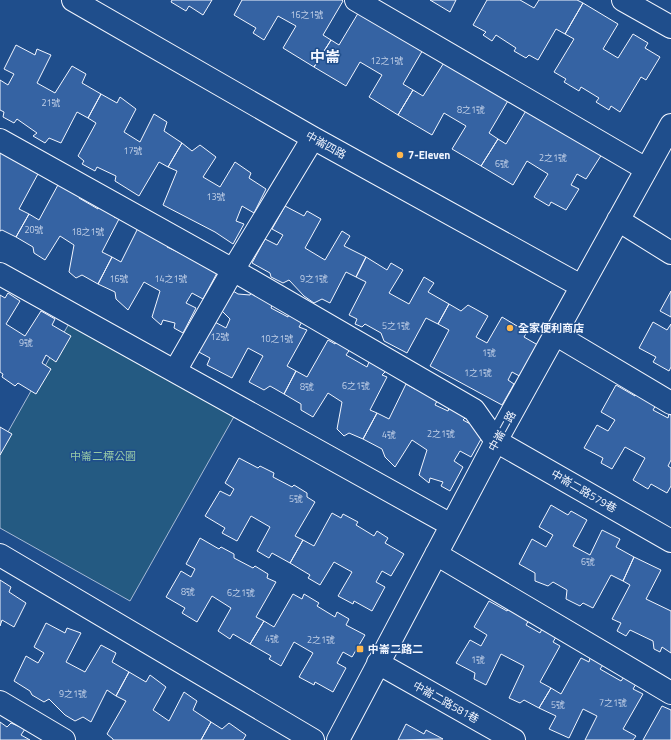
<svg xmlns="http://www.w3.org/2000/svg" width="671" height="740" font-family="'Titillium Web','Noto Sans TC',sans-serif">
<rect width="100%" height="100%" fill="#1f4e8c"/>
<path fill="#245a82" stroke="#a8bbd7" d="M71 320 236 413 130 601 0 528V446Z"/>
<path fill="#3563a3" stroke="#f2f6ff" d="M172 0H212L203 15 189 6 186 11 171 2Z
M242 0H342L343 1 323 35 331 40 314 67 283 48 296 26 278 16 264 40 253 33 256 28 234 15Z
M430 0H456L450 12Z
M487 0H520L534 8 539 0H577L583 3 565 34 556 29 538 60 529 55 526 58 514 51 516 48 496 35 492 41 483 35 486 32 473 25Z
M583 3 618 24 603 49 618 58 633 34 648 43 645 48 660 57 646 80 641 77 620 112 611 106 609 110 596 102 599 98 581 87 579 91 564 82 566 79 554 72 574 39 565 34Z
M360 10 424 48 403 84 413 90 398 115 369 97 382 75 360 62 346 86 314 67 331 40 339 45Z
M16 45 35 55 37 49 51 55 37 83 55 93 72 66 86 74 82 83 101 94 88 118 77 112 61 143 49 138 45 143 33 136 37 133 17 119 14 123 3 117 4 112 0 110V80L8 85 14 74 4 69Z
M445 61 509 99 489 133 498 139 481 166 452 149 466 126 444 113 432 135 398 115 413 90 423 96Z
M101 94 117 103 120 97 136 109 124 132 140 142 154 114 167 122 164 131 182 143 168 167 159 162 139 196 115 181 116 176 97 167 95 171 82 164 84 161 78 156 96 123 88 118Z
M527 109 602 154 586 179 577 174 571 185 579 189 566 210 551 202 549 206 534 197 548 174 527 161 513 185 481 166 498 139 506 144Z
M182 143 192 151 200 145 216 157 203 177 220 187 235 162 251 173 249 178 266 189 254 213 242 206 236 221 244 224 233 244 215 232 163 205 177 171 168 167Z
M0 144 34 163 30 170 39 172 19 209 29 214 16 237 2 230 0 231Z
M59 183 83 191 79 198 98 209 101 204 118 214 114 217 119 219 102 252 112 257 98 284 82 275 76 278 69 272 74 245 60 236 45 260 34 253 33 247 16 237 29 214 39 220Z
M285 206 304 216 307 211 321 219 305 248 325 260 342 231 350 236 344 246 366 257 356 277 346 272 330 303 322 299 314 303 304 296 289 280 283 283 271 277 270 273 252 263 265 239 277 245 283 235 272 229Z
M139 226 172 237 167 247 180 253 182 248 217 273 203 299 192 293 186 303 196 308 183 333 174 328 175 323 163 320 161 325 152 317 160 291 144 282 128 310 116 299 115 292 98 284 112 257 121 262Z
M366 257 387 270 391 263 403 270 389 293 409 304 424 277 434 283 428 292 449 304 438 324 426 318 407 353 384 341 381 333 365 324 362 327 355 324 357 319 349 315 366 282 356 277Z
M233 291 238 294 250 295 252 292 273 303 271 308 288 317 289 312 303 320 299 327 307 330 287 366 296 371 284 394 270 386 264 390 249 382 263 356 248 348 232 378 207 365 210 358 197 351 213 321 226 328 230 319 222 311Z
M671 291V317L660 311Z
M8 293 20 301 6 324 25 336 41 311 55 319 52 325 71 336 56 362 46 355 42 363 51 369 36 394 18 383 15 386 2 377 3 374 0 372V295L5 298Z
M449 304 461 311 468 305 488 316 476 337 487 343 502 317 527 332 524 337 543 348 525 379 512 372 508 380 514 384 502 405 430 366 449 330 438 324Z
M653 322 667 330 671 324V367L669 371 653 362 656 357 639 348Z
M328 340 335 344 337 340 351 348 346 355 367 367 369 362 386 371 382 375 387 377 370 410 377 413 363 439 349 433 344 436 337 429 342 402 328 393 313 417 301 410V404L284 394 296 371 307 377Z
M406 384 415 389 418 384 440 395 435 405 448 411 450 406 468 415 463 420 485 432 471 457 460 451 454 461 463 467 450 491 441 486 443 482 430 478 429 483 419 475 427 450 412 440 395 467 385 457 382 449 363 439 377 413 389 419Z
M616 385 635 396 637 391 657 403 653 410 668 418 669 414 671 415V460L668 466 671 468V486L667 493 651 484 648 489 633 480 645 458 625 447 612 469 601 463 603 458 584 448 597 425 608 431 615 420 601 412Z
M0 427 12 434 0 455Z
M239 458 258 468 260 466 274 473 273 477 292 487 294 485 307 493V497L315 502 295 536 303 540 290 563 272 553 269 558 257 551 270 527 251 516 237 541 222 533 225 528 205 516 220 491 230 496 234 489 225 483Z
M551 505 568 515 571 511 587 520 573 546 590 555 602 530 620 539 616 547 634 557 623 581 611 575 593 608 583 603 580 606 566 599 567 590 553 582 548 586 535 581V573L519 564 532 539 546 547 553 535 539 527Z
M332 513 341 518 343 514 358 522 356 525 374 536 377 531 388 538 385 543 404 554 391 576 382 571 376 582 385 587 372 611 354 601 353 604 338 596 352 572 334 562 320 585 308 578 310 575 290 563 303 540 314 546Z
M200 538 219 549 221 547 234 554V558L253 568 255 566 268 574 267 578 276 582 256 617 264 621 250 644 233 634 230 639 218 631 231 608 212 596 197 622 182 613 185 608 166 597 181 571 191 577 195 569 186 564Z
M634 557 661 570 646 599 671 611V653L662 647 660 652 654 649 653 641 630 630 626 636 617 631 621 623 612 619 630 585 623 581Z
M0 580 11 587 9 592 26 603 14 627 2 620 0 626Z
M293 594 302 599 304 594 319 603 317 606 335 617 337 612 349 619 346 625 365 635 352 657 343 652 337 663 346 668 333 692 315 682 314 685 299 677 313 653 294 642 281 666 269 659 271 656 250 644 264 621 274 627Z
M489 601 507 611 510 607 530 618 526 625 540 633 542 629 556 637 553 642 560 646 540 682 551 688 539 708 524 700 520 703 509 698 524 666 501 654 486 685 474 679 475 673 456 663 470 640 481 646 487 635 474 627Z
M46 623 65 633 67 628 81 633 66 662 85 672 101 645 116 653 112 662 129 672 116 696 107 690 91 722 83 717 75 721 65 715 49 699 44 702 32 695 30 691 14 681 26 656 38 663 44 653 34 647Z
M581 658 589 662 590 658 603 665 600 669 621 681 624 677 636 684 633 689 643 694 623 729 636 736 633 740H585L597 716 583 709 569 738 549 729 556 716 539 708 551 688 561 694Z
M129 672 146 682 150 675 166 687 153 710 169 721 184 692 197 701 193 710 211 722 201 740H113V739L107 734 126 701 116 696Z
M662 706 671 710V740H643Z
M0 722 7 727 11 723 25 729 21 735 30 740H0Z
M211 722 222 729 229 723 246 735 243 740H201Z
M406 724 424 734 426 730 443 739 398 740Z"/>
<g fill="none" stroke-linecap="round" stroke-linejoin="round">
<defs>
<path id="minor" d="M73 0 313 138 581 286
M356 0 646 169
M623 0 671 27
M0 140 233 270 474 410 496 441 671 541
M618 220 671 253
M0 274 451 525
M555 334 671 403
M175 371 233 270 313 138
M436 554 671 693
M0 555 313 740
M378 663 514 740
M0 702 64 740
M338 740 496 441 671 125"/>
</defs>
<use href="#minor" stroke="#f2f6ff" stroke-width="24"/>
<use href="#minor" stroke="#1f4e8c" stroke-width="22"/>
</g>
<g fill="#ffb74d" stroke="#1f4e8c" stroke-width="1.5">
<circle cx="400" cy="155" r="4"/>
<circle cx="510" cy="328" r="4"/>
<rect x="356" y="645" width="8" height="8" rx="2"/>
</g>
<g text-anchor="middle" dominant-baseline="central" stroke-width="3" stroke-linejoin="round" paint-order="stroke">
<g font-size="9" fill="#c3d1e8">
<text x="307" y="14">16之1號</text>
<text x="387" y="60">12之1號</text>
<text x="51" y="102">21號</text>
<text x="471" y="109">8之1號</text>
<text x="133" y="150">17號</text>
<text x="553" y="157">2之1號</text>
<text x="502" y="163">6號</text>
<text x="216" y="196">13號</text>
<text x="34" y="229">20號</text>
<text x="88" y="231">18之1號</text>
<text x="119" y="278">16號</text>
<text x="171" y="278">14之1號</text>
<text x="314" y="278">9之1號</text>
<text x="396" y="325">5之1號</text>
<text x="220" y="336">12號</text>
<text x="277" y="338">10之1號</text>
<text x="26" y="342">9號</text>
<text x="489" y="352">1號</text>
<text x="478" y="372">1之1號</text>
<text x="356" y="385">6之1號</text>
<text x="307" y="386">8號</text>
<text x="441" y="433">2之1號</text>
<text x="389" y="434">4號</text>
<text x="296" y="498">5號</text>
<text x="588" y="561">6號</text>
<text x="188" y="591">8號</text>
<text x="241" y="592">6之1號</text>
<text x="272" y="638">4號</text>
<text x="321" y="639">2之1號</text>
<text x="478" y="659">1號</text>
<text x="73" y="693">9之1號</text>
<text x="613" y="702">7之1號</text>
<text x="558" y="704">5號</text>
</g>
<g font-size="11" fill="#f2f6ff" stroke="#1f4e8c">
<text transform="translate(326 145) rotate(29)">中崙四路</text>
<text transform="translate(502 431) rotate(-61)">中崙二路</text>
<text transform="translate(584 491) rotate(30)">中崙二路579巷</text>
<text transform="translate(446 702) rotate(29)">中崙二路581巷</text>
</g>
<g font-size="11" font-weight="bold" fill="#f2f6ff" stroke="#1f4e8c" text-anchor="start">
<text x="408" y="155">7-Eleven</text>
<text x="518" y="328">全家便利商店</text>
<text x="368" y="649">中崙二路二</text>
</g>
<g font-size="11" fill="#97c8a6" stroke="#1f4e8c">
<text x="103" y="456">中崙二標公園</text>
</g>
<g font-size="15" font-weight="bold" fill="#f2f6ff" stroke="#1f4e8c">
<text x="325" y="56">中崙</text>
</g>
</g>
</svg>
